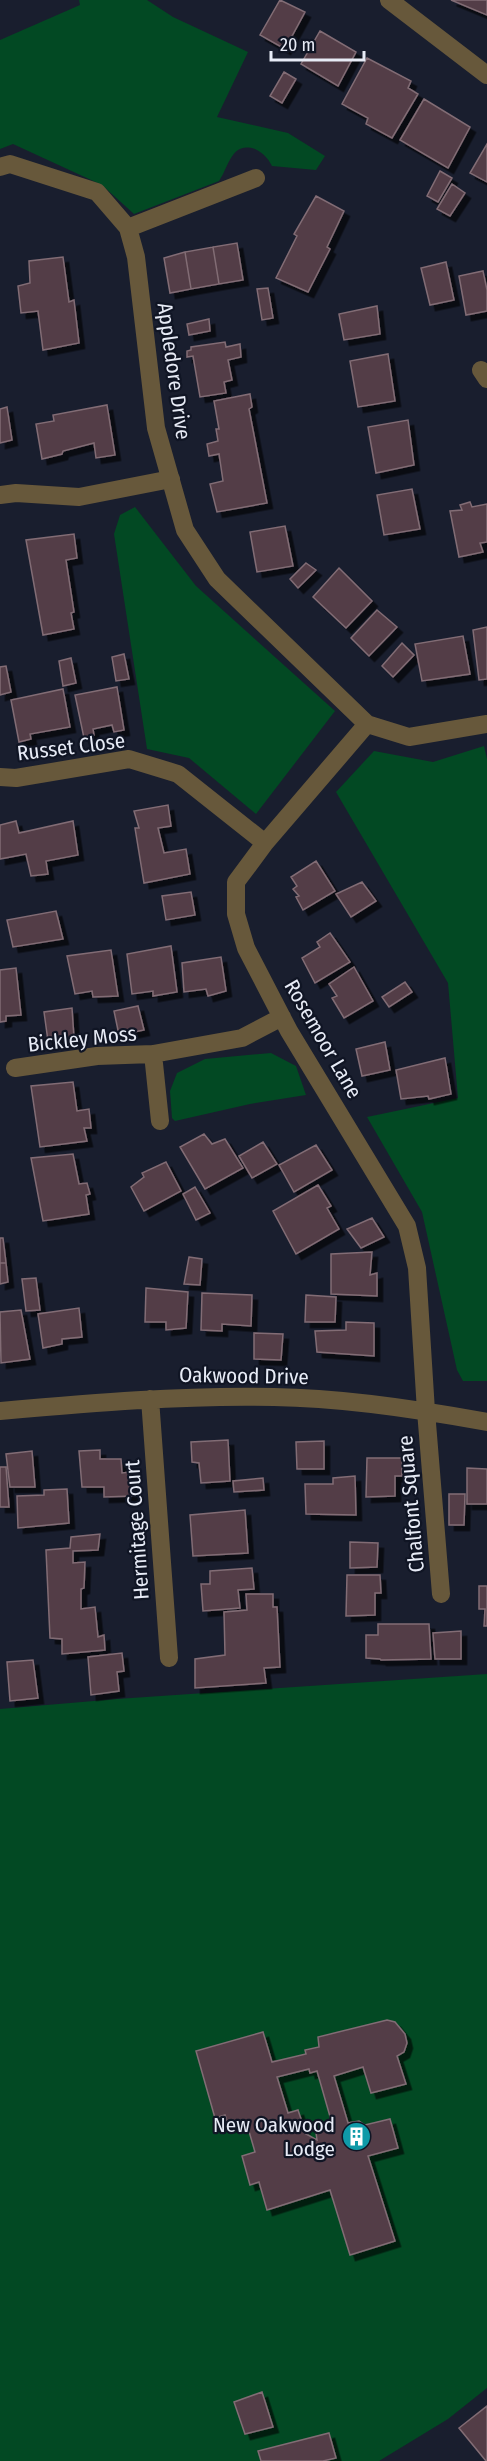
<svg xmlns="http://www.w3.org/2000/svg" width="487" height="2461" font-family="'Fira Sans Condensed',sans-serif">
<defs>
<filter id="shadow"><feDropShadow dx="5.5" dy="5.5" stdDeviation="0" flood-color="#0009"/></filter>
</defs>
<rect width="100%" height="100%" fill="#191e2e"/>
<path fill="#024923" d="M79 0H147L173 17 248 52 217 117 288 133 325 156 316 170 272 166C268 158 263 153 255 149 231 141 229 167 219 181L134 214 102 185 13 144 0 149V40L80 5Z
M135 507 196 586 335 711 256 814 189 758 147 749 114 534 120 515Z
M484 746 487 759V1381H463L457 1370 422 1212 367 1117 458 1098 448 983 336 792 374 751 433 762Z
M271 1053 296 1066 306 1095 250 1104 175 1121 172 1118 170 1091 177 1073 205 1059Z
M487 1674V2388L448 2419 379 2461H0V1709L117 1699Z"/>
<path fill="#523e46" stroke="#826c75" stroke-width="1.5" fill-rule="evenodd" filter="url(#shadow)" d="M280 0 305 12 285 49 260 35Z
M451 0H487V15Z
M320 31 356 52 338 86 301 64Z
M367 58 411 81 408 88 418 94 392 138 366 124 368 118 342 104Z
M284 72 296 79 282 103 270 96Z
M424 99 470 127 448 168 400 140Z
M487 144V182L470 173Z
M440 171 452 178 438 202 427 196Z
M452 184 465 193 450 216 437 209Z
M316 196 344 211 327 247 330 249 308 292 276 278 297 236 294 234Z
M237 243 243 280 219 284 213 247Z
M213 247 219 284 191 289 185 252Z
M185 252 191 289 170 293 164 258Z
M63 257 69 302 74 300 79 343 43 350 38 311 21 313 18 286 30 283 29 261Z
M446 262 454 300 430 305 421 268Z
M483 271 487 290V311L466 315 459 276Z
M268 288 273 318 262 320 257 289Z
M377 306 380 334 344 340 339 314Z
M209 319 210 331 189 335 187 324Z
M225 342 226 347 240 344 241 357 228 360 232 380 224 382 226 393 200 397 193 356 187 357V351L191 350V347Z
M388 354 395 401 358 407 350 361Z
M250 394 252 407 249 409 267 503 217 512 210 484 223 481 219 454 209 456 207 444 218 441 216 429H219L214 401Z
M107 405 115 455 96 458 94 443 63 451 62 454 42 459 36 424 54 421 53 415Z
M7 407 12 440 0 443V409Z
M408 420 414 465 376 473 368 427Z
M412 489 420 529 384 535 377 495Z
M470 502 472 507 487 504V542L480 543 483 552 459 557 450 511 462 510 460 505Z
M285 526 293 566 257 572 250 532Z
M74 534 77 558 66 560 74 612 71 613 74 629 43 635 26 540Z
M306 563 316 570 298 588 290 579Z
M339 568 372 601 346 628 313 597Z
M377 610 397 627 369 656 351 638Z
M487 627V679L479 680 473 630Z
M463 636 470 674 422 681 415 644Z
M402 643 414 655 393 677 382 666Z
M124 654 129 679 116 681 112 657Z
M71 658 76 683 63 686 59 661Z
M6 666 11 692 0 695V667Z
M117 687 124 730 114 732 112 725 93 729 94 735 84 738 75 695Z
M63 689 70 727 30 734 31 739 19 742 11 700Z
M168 805 171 826 158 828 164 853 186 849 190 874 144 883 135 828H139L134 811Z
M16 821 19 833 73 821 78 855 46 861 48 874 31 876 26 854 0 859V825Z
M316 861 335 891 303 910 296 897 299 896 293 889 297 886 291 877Z
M362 882 376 901 351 917 336 894Z
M191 892 195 915 166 920 162 896Z
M56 911 63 939 13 947 7 920Z
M330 933 350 962 315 983 302 958 320 947 317 942Z
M171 946 177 992 153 996V991L132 994 127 954Z
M111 950 118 996 93 997 92 991 75 994 67 956Z
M221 957 226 991 208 996 206 989 184 992 182 963Z
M354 967 373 1001 344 1018 332 998 337 996 329 984Z
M16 968 21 1015 6 1016V1021L0 1022V970Z
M405 982 412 992 389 1007 382 997Z
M138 1006 144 1030 119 1035 114 1011Z
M72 1008 74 1038 48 1041 44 1012Z
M385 1042 390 1070 362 1076 356 1049Z
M445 1058 451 1094 429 1099 428 1096 401 1099 396 1070Z
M73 1082 77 1111 89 1109 91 1128H84L87 1141 40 1147 31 1086Z
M204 1134 212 1144 225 1139 243 1168 205 1189 180 1147Z
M263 1142 277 1164 252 1178 239 1156Z
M316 1145 332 1170 294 1192 279 1165Z
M73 1154 79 1184 87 1183 90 1194 86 1195 89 1214 43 1221 31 1158Z
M166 1162 181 1191 144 1211 131 1187 144 1177 142 1173Z
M318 1185 331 1206 327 1208 339 1229 296 1254 273 1211Z
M195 1187 210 1213 196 1220 183 1194Z
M372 1218 384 1237 361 1248 347 1229Z
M0 1238H3L6 1263H0Z
M372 1252 370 1275 377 1273V1296L331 1294V1254Z
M189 1257 202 1259 200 1285 184 1284Z
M0 1263H6L8 1282 0 1284Z
M36 1278 40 1310 26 1311 22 1279Z
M146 1288 188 1292 186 1328 166 1330V1322H145Z
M202 1293 252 1295 251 1326 222 1324V1331L201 1330Z
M306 1295 336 1297 335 1322H305Z
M79 1308 82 1337 62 1339V1344L43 1348 38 1314Z
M21 1310 30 1359 1 1363 0 1312Z
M346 1322 374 1323V1356L317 1352 315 1331 346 1330Z
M254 1333 283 1334 281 1360 254 1359Z
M228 1440 230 1481 201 1483 199 1463 192 1462 191 1442Z
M324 1441V1469H297L296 1442Z
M100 1450V1459H121L122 1473 131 1472 133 1496 104 1497V1487H82L79 1451Z
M32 1451 35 1487H10L6 1454Z
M367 1458H402V1476H395V1496L366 1497Z
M0 1467H6L9 1507H0Z
M467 1468 487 1469V1504H467Z
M355 1476 356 1515 306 1514 305 1484H333V1478Z
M263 1478 264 1490 234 1492 233 1481Z
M67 1489 69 1523 18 1528 17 1496 44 1495V1490Z
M449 1494H465L464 1525H449Z
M245 1510 248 1553 193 1556 190 1515Z
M100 1534 98 1550 73 1551V1563L85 1562 84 1588 81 1589V1609L95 1607 98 1637 104 1635 105 1650 62 1654V1639L50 1638 46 1550 70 1548 71 1537Z
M350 1542 378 1543 377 1567 350 1568Z
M252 1568 254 1589 238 1590 240 1608 203 1611 201 1584H210V1571Z
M347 1575H380L381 1593H375V1615L346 1616Z
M479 1586H487V1626H484L485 1609H479Z
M246 1594H273V1607H277L280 1667 264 1668 266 1683 195 1688V1659L225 1655 224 1612 247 1610Z
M378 1624H429L431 1659 381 1660 380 1659 366 1658V1635H378Z
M461 1631V1659H435L433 1633Z
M122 1653 124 1671 117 1672 119 1691 91 1695 88 1657Z
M33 1660 38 1698 10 1701 7 1662Z
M387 2020 395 2022 405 2034 407 2043 404 2052 397 2056 406 2084 371 2093 363 2067 334 2076 348 2123 359 2121 365 2125 390 2119 398 2148 368 2156 395 2241 350 2255 330 2190 267 2210 259 2182 250 2185 242 2156 255 2152 246 2121 229 2127 225 2115 215 2118 196 2051 263 2032 272 2062 306 2054 305 2050 319 2047 318 2037ZM309 2069 310 2073 317 2071 333 2127 316 2133 317 2140 306 2134 298 2110 288 2113 277 2077Z
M262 2392 273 2427 245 2434 234 2402Z
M487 2406V2461H486L459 2428Z
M329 2433 336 2458 323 2461H261L258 2451Z"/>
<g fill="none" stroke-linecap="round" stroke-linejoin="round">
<path stroke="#67583b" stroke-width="18" d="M389 0 487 75
M0 167 10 164 97 192 128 228 136 257 156 428 185 530 217 579 367 724 409 737 487 724
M128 228 256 178
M481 370 487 379
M0 495 16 493 79 497 171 479
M367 724 265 843 236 882V914L246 948 289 1031 407 1226 417 1268 426 1411 441 1594
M0 777 16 778 129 759 178 774 265 843
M153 1054 160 1121
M15 1068 97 1056 153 1054 242 1038 282 1017
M150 1399 169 1658
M0 1411C91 1403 182 1395 274 1397 345 1398 417 1409 487 1422"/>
</g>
<defs>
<symbol id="building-disc" viewBox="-11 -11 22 22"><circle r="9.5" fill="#0f9aa8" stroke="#101524"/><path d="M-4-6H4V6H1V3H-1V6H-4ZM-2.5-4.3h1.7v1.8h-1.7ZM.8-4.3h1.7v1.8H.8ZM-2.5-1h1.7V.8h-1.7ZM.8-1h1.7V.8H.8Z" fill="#fff"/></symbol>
</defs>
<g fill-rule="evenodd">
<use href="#building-disc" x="340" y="2120" width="33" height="33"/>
</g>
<g text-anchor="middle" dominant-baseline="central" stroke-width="4.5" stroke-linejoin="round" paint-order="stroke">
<g font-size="21" fill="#e7ebf6" stroke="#101524">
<text transform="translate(174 371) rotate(82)">Appledore Drive</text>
<text transform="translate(71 747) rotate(-7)">Russet Close</text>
<text transform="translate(82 1039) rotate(-6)">Bickley Moss</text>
<text transform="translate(323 1039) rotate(60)">Rosemoor Lane</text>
<text transform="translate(244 1376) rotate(1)">Oakwood Drive</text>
<text transform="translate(411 1504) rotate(-95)">Chalfont Square</text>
<text transform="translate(137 1530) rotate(-94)">Hermitage Court</text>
</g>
<g font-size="21" fill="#e7ebf6" stroke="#101524" text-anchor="end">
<text x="335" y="2125">New Oakwood<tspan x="335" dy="24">Lodge</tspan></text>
</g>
</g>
<path d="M271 51v9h93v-9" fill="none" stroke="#e7ebf6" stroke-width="3"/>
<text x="280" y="51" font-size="18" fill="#e7ebf6" stroke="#101524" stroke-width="4.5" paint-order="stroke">20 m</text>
</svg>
